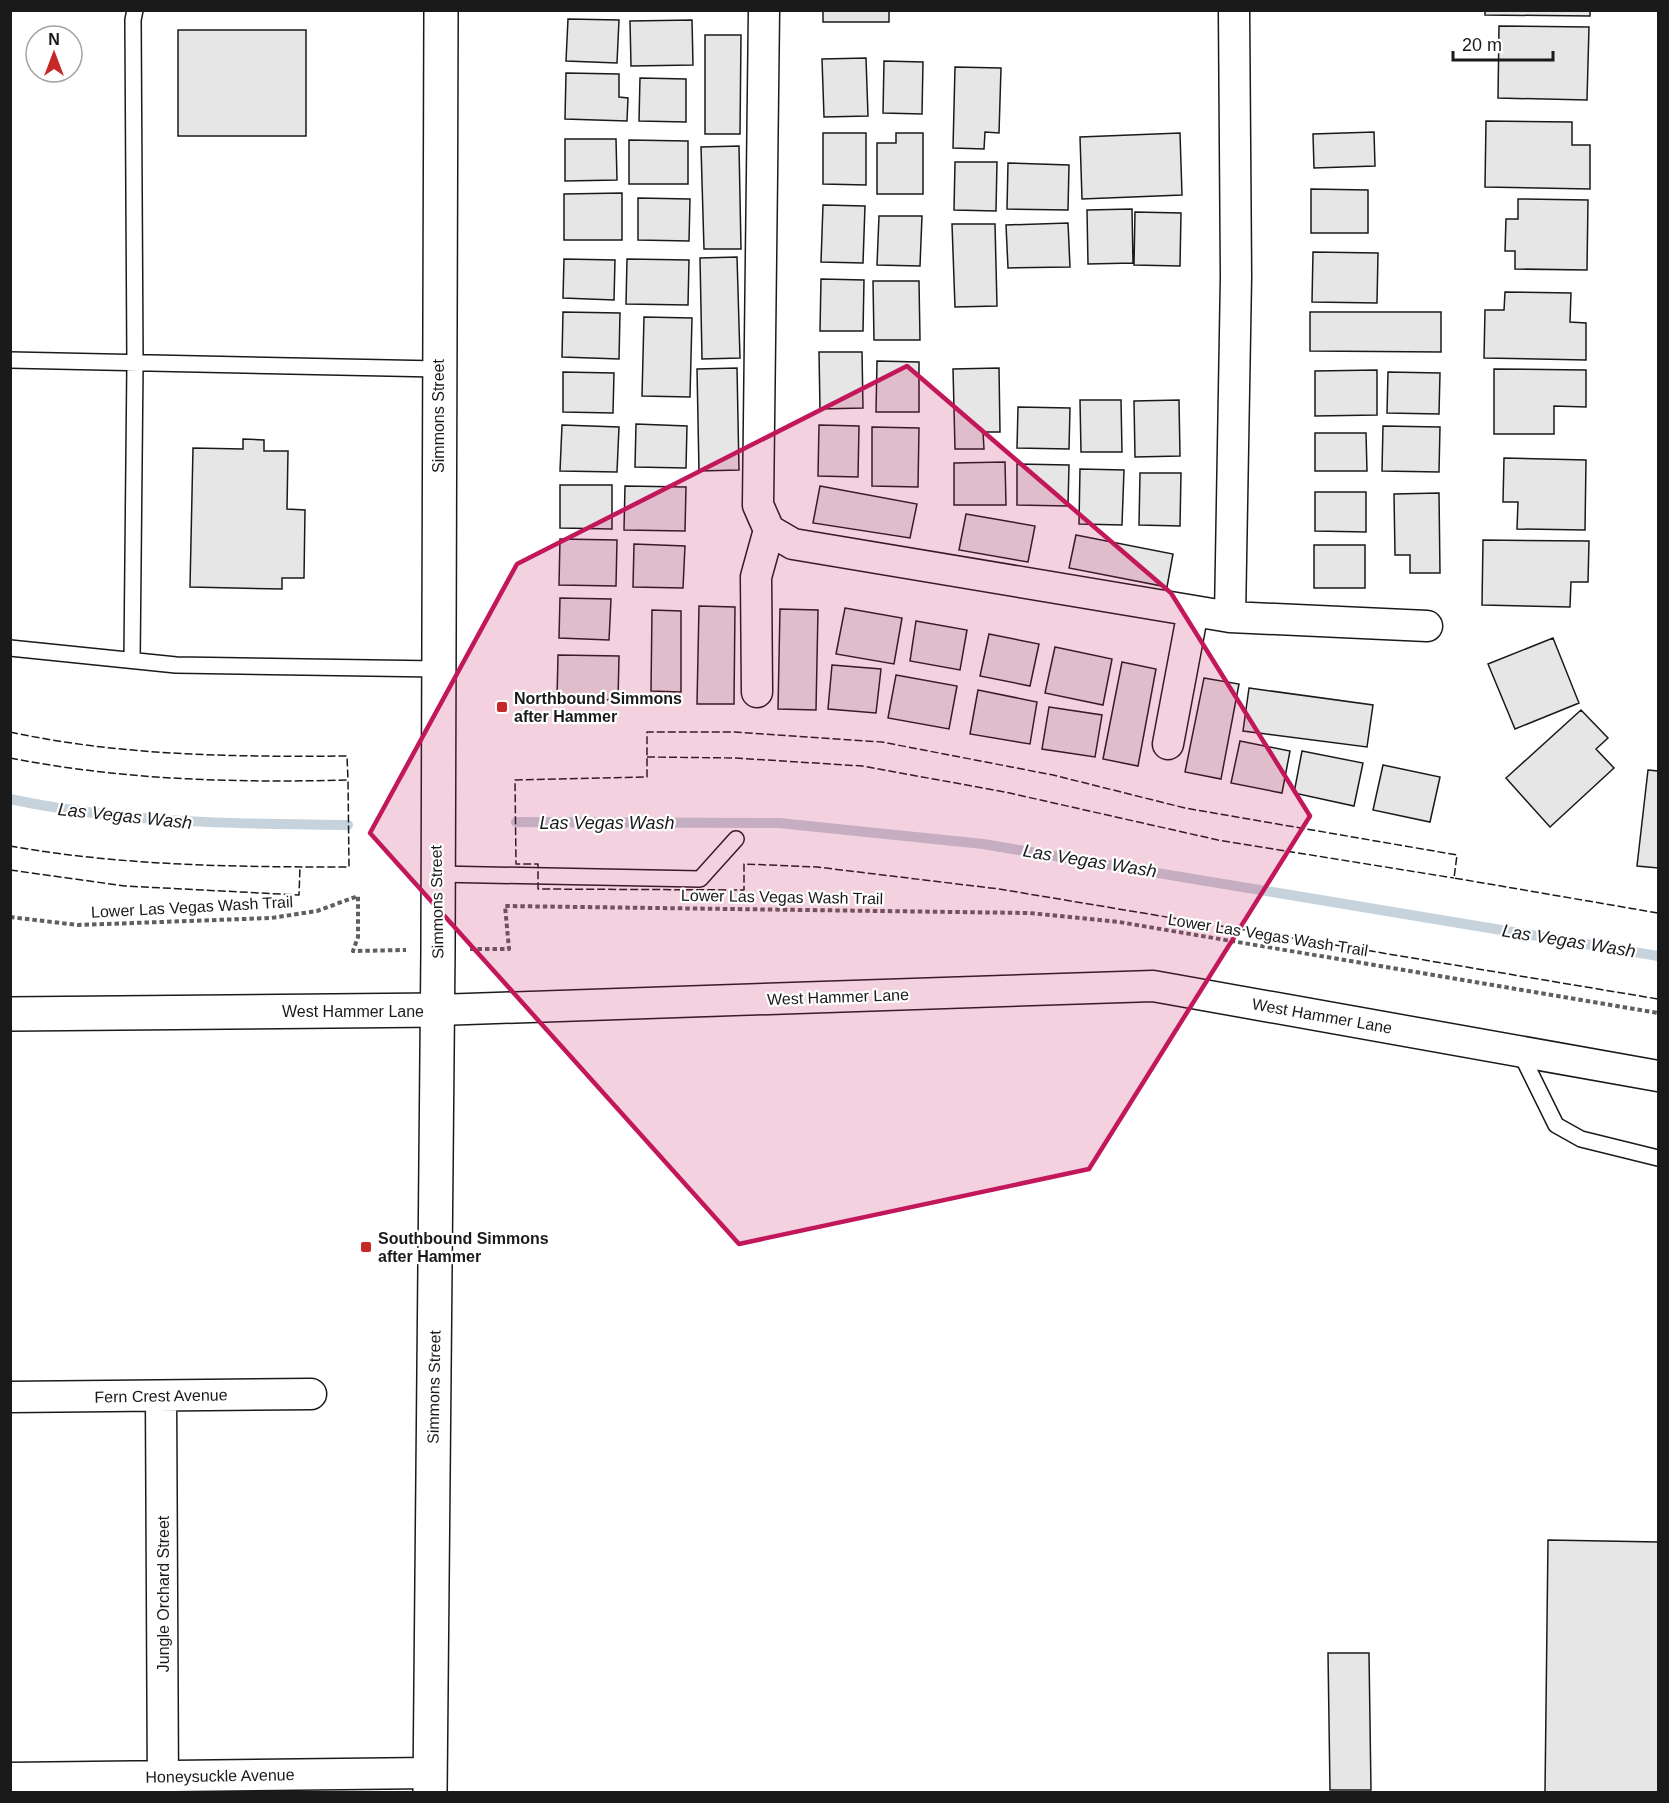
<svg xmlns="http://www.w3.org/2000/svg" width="1669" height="1803" font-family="Arial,sans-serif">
<rect width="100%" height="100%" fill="#fff"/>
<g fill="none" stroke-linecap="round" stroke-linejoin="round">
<path stroke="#c6d2dc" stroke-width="10" d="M10 799C122 823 235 824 348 825
M516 822 779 823 983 844 1658 956"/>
</g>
<path fill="#e6e6e6" stroke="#1a1a1a" stroke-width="1.5" d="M823 10H889V22H823Z
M1485 10H1590V16L1485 15Z
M568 19 619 20 617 63 566 61Z
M692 20 693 65 631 66 630 21Z
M1499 26 1589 27 1587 100 1498 98Z
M178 30H306V136H178Z
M705 35H741L740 134H705Z
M866 58 868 116 824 117 822 59Z
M884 61 923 62 922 114 883 113Z
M955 67 1001 68 999 133 985 132 984 149 953 148Z
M566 73 619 74V97L628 98 627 121 565 119Z
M640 78 686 79V122L639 121Z
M1486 121 1572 122V145H1590V189L1485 187Z
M1374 132 1375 166 1314 168 1313 134Z
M823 133H866V185L823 184Z
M896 133H923V194H877V143H896Z
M1180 133 1182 195 1082 199 1080 137Z
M565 139H616L617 180 565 181Z
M629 140 688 141V184H629Z
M739 146 741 249H704L701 147Z
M955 162H997L996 211 954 210Z
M1008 163 1069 165 1068 210 1007 209Z
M1311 189 1368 190V233H1311Z
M622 193V240H564V194Z
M638 198 690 199 689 241 638 240Z
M1518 199 1588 200 1587 270 1515 269V251H1505L1506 219H1518Z
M823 205 865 206 863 263 821 262Z
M1132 209 1133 263 1088 264 1087 210Z
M1135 212 1181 213 1180 266 1134 265Z
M879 216H922L920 266 877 265Z
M1068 223 1070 267 1008 268 1006 225Z
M952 224H995L997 306 955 307Z
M1313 252 1378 253 1377 303 1312 302Z
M737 257 740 358 702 359 700 258Z
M564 259 615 260 614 300 563 298Z
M627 259 689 260 688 305 626 304Z
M821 279 864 280 863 331H820Z
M873 281H919L920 340H874Z
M1505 292 1571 293 1570 322 1586 323V360L1484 358 1485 310H1504Z
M563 312 620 313 619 359 562 357Z
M1310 312H1441V352L1310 351Z
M644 317 692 318 690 397 642 396Z
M819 352H862L863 408 820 409Z
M877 361 919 362V412H876Z
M737 368 739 470 699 471 697 369Z
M999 368 1000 432H983L984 449H955L953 369Z
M1494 369 1586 370V407L1554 406V434H1494Z
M1377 370V415L1315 416V371Z
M563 372 614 373 613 413 563 412Z
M1388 372 1440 373 1439 414 1387 413Z
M1080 400H1121L1122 452H1081Z
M1179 400 1180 456 1135 457 1134 401Z
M1018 407 1070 408 1069 449 1017 448Z
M636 424 687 426 686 468 635 467Z
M562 425 619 427 617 472 560 471Z
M819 425 859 426 858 477 818 476Z
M1383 426 1440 427 1439 472 1382 471Z
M872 427 919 428 918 487 872 486Z
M1315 433H1366L1367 471H1315Z
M243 439 264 440V451H288L287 509 305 510 304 578H282V589L190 587 193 448 243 449Z
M1504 458 1586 460 1585 530 1517 529 1518 502H1503Z
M1005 462 1006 505H954V463Z
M1017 464 1069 465 1068 506 1017 505Z
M1080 469 1124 470 1122 525 1079 524Z
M1140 473H1181L1180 526 1139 525Z
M560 485H612V529L560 528Z
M625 486 686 487 685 531 624 530Z
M820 486 917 504 910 538 813 523Z
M1315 492H1366V532L1315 531Z
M1439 493 1440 573H1410V555H1395L1394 494Z
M966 514 1035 526 1028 562 959 550Z
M1076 535 1173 554 1167 587 1069 568Z
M560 539 617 540 616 586 559 585Z
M1483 540 1589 541 1588 582H1571L1570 607 1482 605Z
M634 544 685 546 683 588 633 587Z
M1314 545H1365V588H1314Z
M560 598 611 599 609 640 559 638Z
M699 606 735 607 734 704H697Z
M845 608 902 618 894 664 836 654Z
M780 609 818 610 816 710 778 709Z
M652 610 681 611V692L651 691Z
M916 621 967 630 960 670 910 661Z
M989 634 1039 644 1030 686 980 676Z
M1553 638 1579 703 1515 729 1488 664Z
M1055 647 1112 659 1103 705 1045 693Z
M558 655 619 656 618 700 557 699Z
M1122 662 1156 669 1138 766 1103 759Z
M832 665 881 669 876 713 828 709Z
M896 675 957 686 949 729 888 718Z
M1204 678 1239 684 1221 779 1185 772Z
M1249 688 1373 705 1367 747 1243 731Z
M978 690 1037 702 1030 744 970 734Z
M1049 707 1102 715 1095 757 1042 749Z
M1581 710 1608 738 1596 749 1614 768 1550 827 1506 778Z
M1240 741 1290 751 1282 793 1231 783Z
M1302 751 1363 763 1354 806 1294 793Z
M1383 765 1440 777 1430 822 1373 810Z
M1648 770 1658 771V868L1637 866Z
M1548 1540 1658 1542V1792H1545Z
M1328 1653H1369L1371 1790H1330Z"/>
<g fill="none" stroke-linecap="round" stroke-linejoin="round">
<defs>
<path id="lane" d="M10 360 438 369
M10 648 176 665 438 669
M132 660 135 363 133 20 135 10
M437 874 700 879 736 839
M1520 1052 1556 1125 1581 1139 1658 1158"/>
<path id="street" d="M764 10 758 505 769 530 793 544 1230 617 1427 626
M1230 617 1236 277 1234 10
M757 692 756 577 769 530
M1168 744 1193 611
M438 1010 1153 986 1658 1076
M161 1396 163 1792
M10 1397 311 1394
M10 1778 430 1773"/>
<path id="secondary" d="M10 1014 438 1010"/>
<path id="primary" d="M430 1792 438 950 441 10"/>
</defs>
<use href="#lane" stroke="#1a1a1a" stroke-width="18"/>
<use href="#street" stroke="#1a1a1a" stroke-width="33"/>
<use href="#secondary" stroke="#1a1a1a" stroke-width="36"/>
<use href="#primary" stroke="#1a1a1a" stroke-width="36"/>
<path stroke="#5f5f5f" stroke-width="4" stroke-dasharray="4.5 3" stroke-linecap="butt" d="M10 917 78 925 271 918 317 911 358 896V937L353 951 406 950
M470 949H509L505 906 1029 913 1119 922 1658 1013"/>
<use href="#lane" stroke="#fff" stroke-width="15"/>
<use href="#street" stroke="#fff" stroke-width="30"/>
<use href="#secondary" stroke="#fff" stroke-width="33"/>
<use href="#primary" stroke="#fff" stroke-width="33"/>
<path stroke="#1a1a1a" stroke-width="1.5" stroke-dasharray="8 3" stroke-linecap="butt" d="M10 732C121 756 235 757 347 756L348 780
M647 757 735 758 862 766 1005 792 1218 840 1454 878
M10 758C123 780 234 783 348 780L349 867C236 867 123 866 10 846
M10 870 125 886 299 895 300 867
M1658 913 1454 878 1457 855 1185 808 1053 775 882 742 734 732H647V777L515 780 516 864H538V889L744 890V864L817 867 999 889 1658 999"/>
</g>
<path fill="#c2185b" fill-opacity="0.2" stroke="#c2185b" stroke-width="4.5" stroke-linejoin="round" d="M907 366 1171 593 1310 816 1089 1169 739 1244 370 833 517 564Z"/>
<g fill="#c62828" stroke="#fff" stroke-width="2">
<rect x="496" y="701" width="12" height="12" rx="3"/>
<rect x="360" y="1241" width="12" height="12" rx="3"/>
</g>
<g text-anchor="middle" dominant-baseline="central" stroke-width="4.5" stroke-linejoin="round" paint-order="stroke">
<g font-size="16" fill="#1a1a1a" stroke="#fff">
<text transform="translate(438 416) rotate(-90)">Simmons Street</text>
<text transform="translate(782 897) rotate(1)">Lower Las Vegas Wash Trail</text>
<text transform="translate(437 902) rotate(-91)">Simmons Street</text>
<text transform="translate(192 907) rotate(-3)">Lower Las Vegas Wash Trail</text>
<text transform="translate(1268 935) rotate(9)">Lower Las Vegas Wash Trail</text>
<text transform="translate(838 997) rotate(-2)">West Hammer Lane</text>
<text x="353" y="1011">West Hammer Lane</text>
<text transform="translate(1322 1016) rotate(10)">West Hammer Lane</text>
<text transform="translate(434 1387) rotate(-89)">Simmons Street</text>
<text transform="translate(161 1396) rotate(-1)">Fern Crest Avenue</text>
<text transform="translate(163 1594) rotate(-90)">Jungle Orchard Street</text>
<text transform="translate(220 1776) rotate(-1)">Honeysuckle Avenue</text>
</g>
<g font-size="16" font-weight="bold" fill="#1a1a1a" stroke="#fff" text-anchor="start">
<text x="514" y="698">Northbound Simmons<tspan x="514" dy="18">after Hammer</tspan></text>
<text x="378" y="1238">Southbound Simmons<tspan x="378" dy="18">after Hammer</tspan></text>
</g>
<g font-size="18" font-style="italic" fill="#1a1a1a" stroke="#fff">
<text transform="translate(125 816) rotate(6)">Las Vegas Wash</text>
<text x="607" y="823">Las Vegas Wash</text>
<text transform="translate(1090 861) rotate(9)">Las Vegas Wash</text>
<text transform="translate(1569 941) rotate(9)">Las Vegas Wash</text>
</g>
</g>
<rect width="1669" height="1803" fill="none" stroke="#1a1a1a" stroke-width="24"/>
<g transform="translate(54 54)"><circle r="28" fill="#ffffff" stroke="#a3a3a3" stroke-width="1.5"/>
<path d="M0-4.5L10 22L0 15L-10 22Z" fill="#c62828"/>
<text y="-9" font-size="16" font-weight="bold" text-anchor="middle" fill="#1a1a1a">N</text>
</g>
<path d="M1453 51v9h100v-9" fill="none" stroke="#1a1a1a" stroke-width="3"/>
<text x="1462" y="51" font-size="18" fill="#1a1a1a" stroke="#ffffff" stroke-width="4.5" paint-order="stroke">20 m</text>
</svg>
